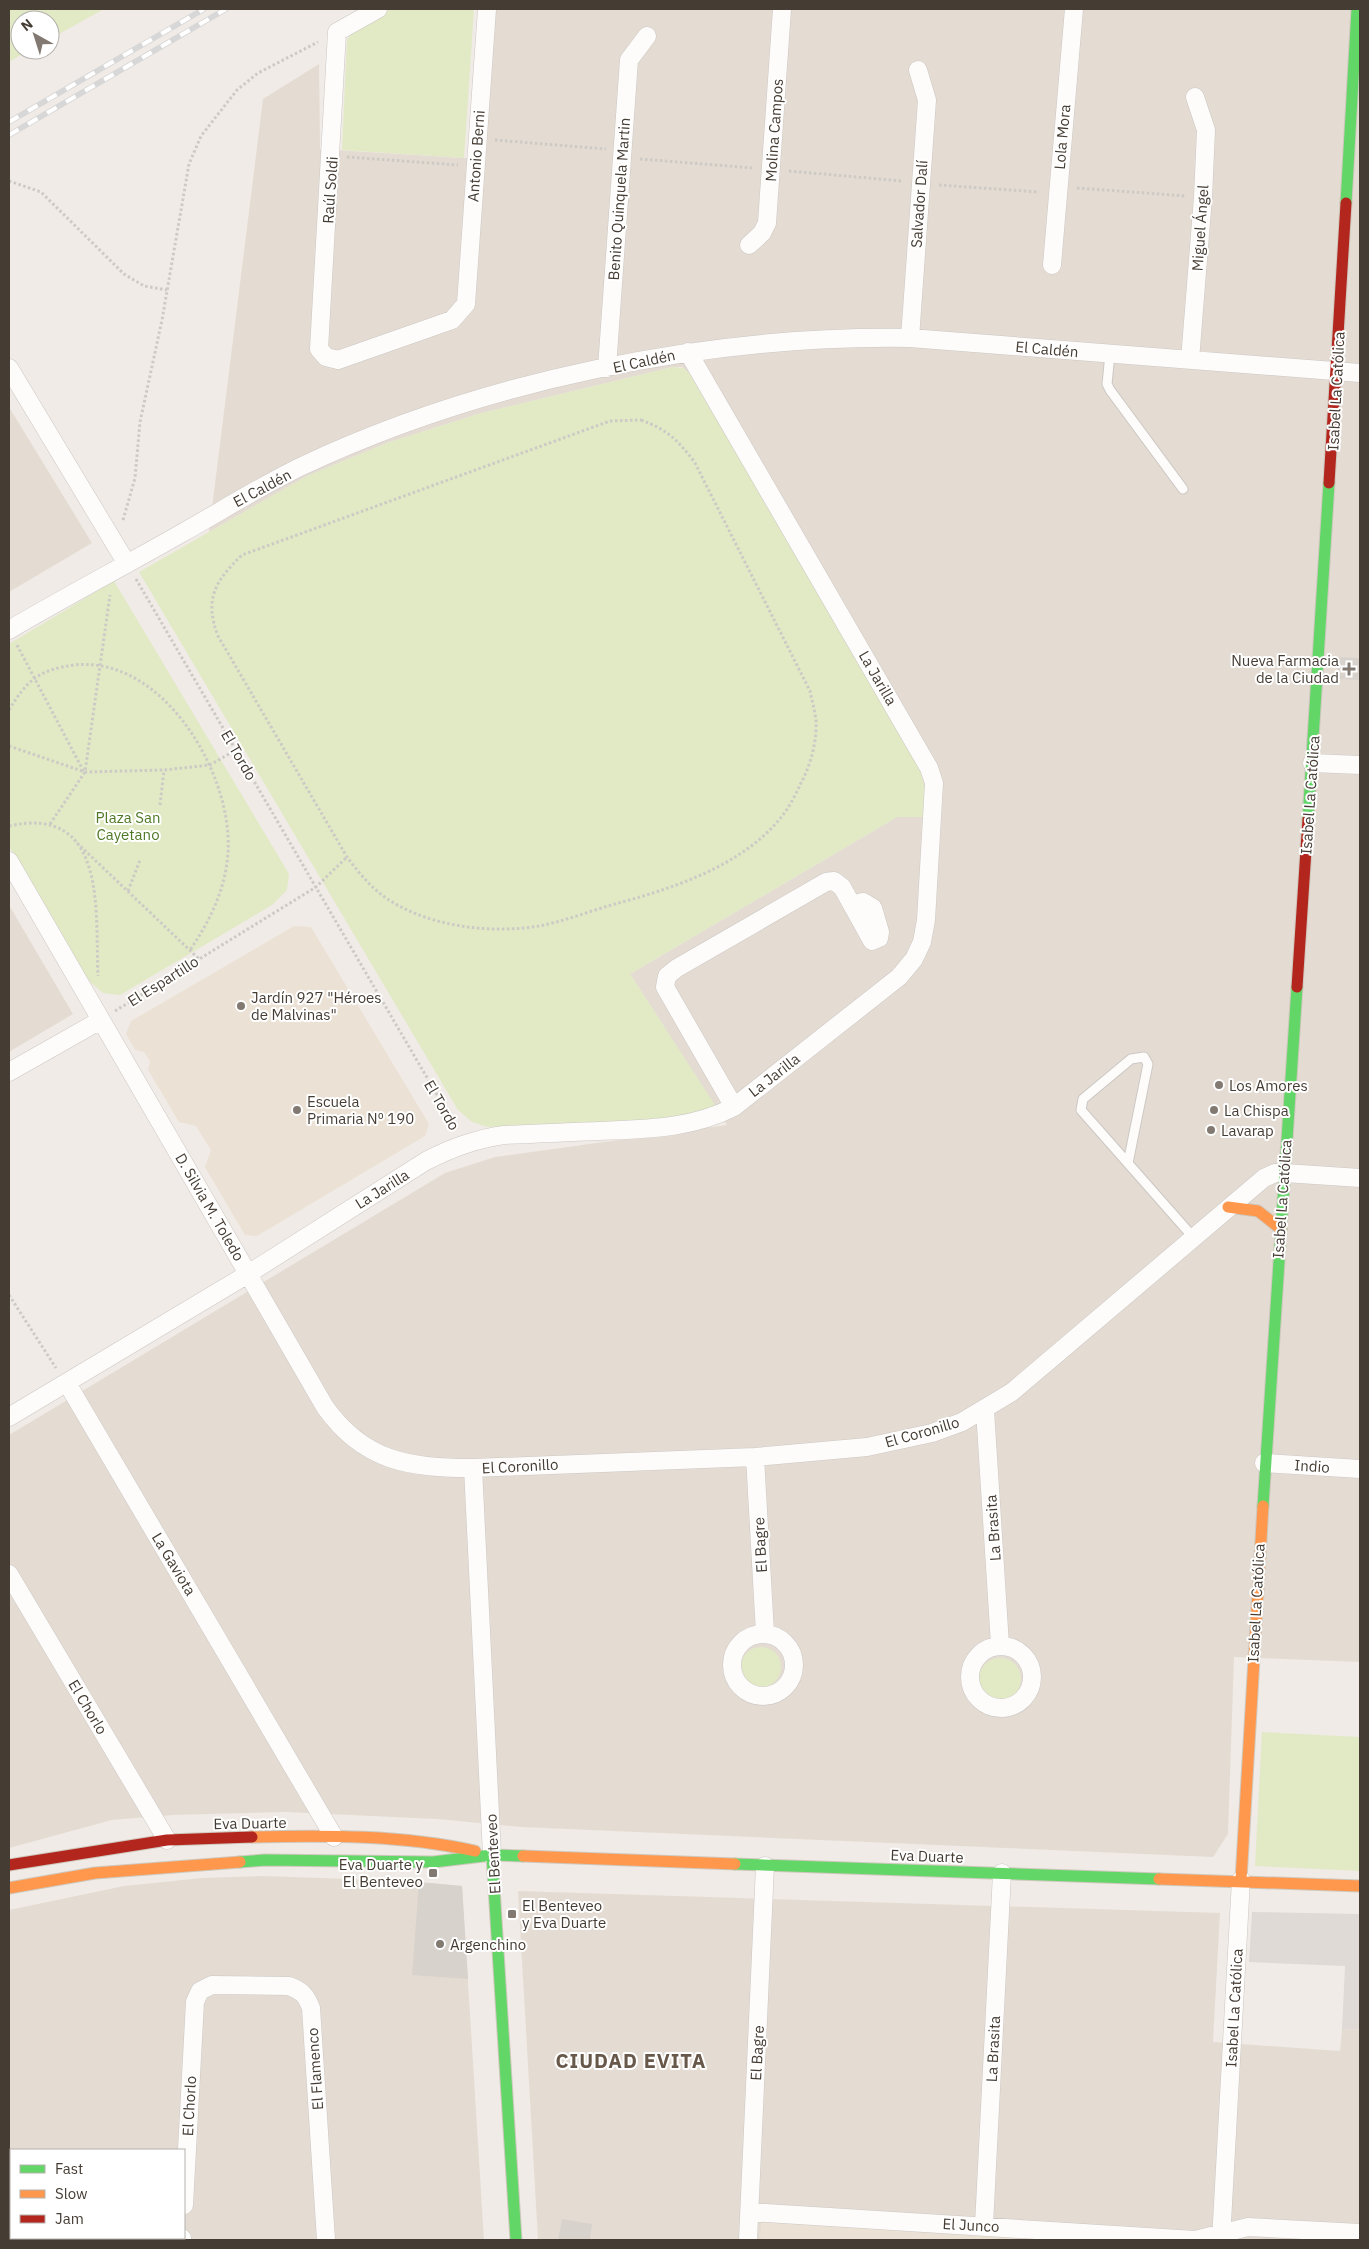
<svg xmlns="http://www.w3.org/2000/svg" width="1369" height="2249" font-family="'IBM Plex Sans',sans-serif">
<rect width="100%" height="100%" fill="#f0ebe6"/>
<path fill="#e4dcd3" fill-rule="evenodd" d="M491 9 1360 10V1662L1234 1657 1228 1834 1213 1857 521 1827 437 1819 285 1812 173 1815 112 1820 9 1848V1435L445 1173 495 1157 727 1125 630 974 897 817H926L920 767 689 373 682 367H673L478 414 387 443 307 476 209 532 263 99 319 64 320 149 479 159Z
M9 407 92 543 9 592Z
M9 905 73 1014 9 1052Z
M264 1876 406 1881 462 1886 484 2240H9V1910L124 1886 202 1878ZM11 2150H184V2238H11Z
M518 1891 1220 1913 1213 2042 1340 2051 1342 2029 1360 2030V2240H538Z"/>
<path fill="#dfdad5" d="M1252 1912 1360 1914V2030L1342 2029 1345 1966 1249 1962Z"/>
<path fill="#ebe2d5" d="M294 926 311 927 429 1124 425 1136 257 1236 245 1235 205 1167 211 1150 196 1126 179 1122 148 1070 150 1061 144 1052 135 1050 126 1034 131 1021Z
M761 2220 988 2235 1058 2240H760Z"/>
<path fill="#e1eac5" d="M9 9H104L50 39V20H20V50H29L9 62Z
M388 9H474L464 158 342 150 347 40 355 29Z
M673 367 683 368 689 373 920 767 928 804 926 817H897L630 974 715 1105 703 1114 668 1119 488 1127 472 1122 458 1110 139 572 307 476 387 443 478 414Z
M114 581 289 874 287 890 272 905 120 995 103 993 88 980 9 846V644Z
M741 1667a20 20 0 1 1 40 0a20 20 0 1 1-40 0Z
M979 1679a21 21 0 1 1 42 0a21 21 0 1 1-42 0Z
M1262 1732 1360 1737V1871L1255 1866Z"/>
<path fill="#d8d2cd" d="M1338 657 1360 658V680L1337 679Z
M419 1882 462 1886 468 1979 412 1975Z
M562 2219 592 2224 590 2240H558Z"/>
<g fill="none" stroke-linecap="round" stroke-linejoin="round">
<defs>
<path id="lane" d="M1110 354 1107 384 1110 390 1183 489
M1128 1163 1148 1064 1144 1057 1131 1059 1083 1099 1081 1110 1193 1237"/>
<path id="street" d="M378 9 337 32 319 349 326 357 338 360 452 320 466 304 487 9
M749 245 762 233 767 223 782 9
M1052 265 1074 9
M910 338 927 100 918 70
M1190 360 1203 197 1206 130 1195 97
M9 368 127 564
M607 368 629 60 647 36
M9 630C65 597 124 566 182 533 221 511 259 487 300 467 484 380 707 335 910 338L1360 373
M1312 763 1360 765
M9 861 325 1407C364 1462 410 1468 473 1468L755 1457 867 1447 932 1433 962 1422 1012 1392 1264 1178 1275 1173H1285L1360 1178
M9 1072 101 1020
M734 1107 665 987 667 976 677 968 826 882 834 881 842 887 872 941 879 938 880 932 873 908 863 902 852 905
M67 1383 334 1837
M985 1410 1000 1645
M9 1417 248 1274 426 1161C451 1148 475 1139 504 1135 536 1134 567 1132 599 1131 646 1129 691 1129 734 1107L899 977 914 959 922 942 926 920 934 783 929 768 688 352
M755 1457 765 1633
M1264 1463 1360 1469
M473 1468 492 1855
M9 1574 167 1840
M732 1665a31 31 0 1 1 62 0a31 31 0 1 1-62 0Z
M970 1677a31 31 0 1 1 62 0a31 31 0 1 1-62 0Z
M184 2205 195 2002 200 1991 212 1985 289 1986C302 1991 306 1995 311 2008L326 2240
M749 2212 1195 2240 1248 2227 1360 2233
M984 2225 1002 1873
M182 2240V2238
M748 2240 765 1866
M1221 2240 1241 1880"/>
<path id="fast" d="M1346 203 1357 9
M1308 819 1329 483
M1263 1506 1297 987
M492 1855 516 2240
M240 1862 265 1860 433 1862 492 1855 523 1856
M735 1864 1159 1879"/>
<path id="slow" d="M1228 1207 1258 1211 1281 1229
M252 1837C326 1835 403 1835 475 1851
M523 1856 735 1864
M1159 1879 1360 1886
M1241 1880 1263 1506
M9 1888 95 1873 240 1862"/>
<path id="jam" d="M1329 483 1346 203
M1297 987 1308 819
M9 1865 167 1840 252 1837"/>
</defs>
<use href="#lane" stroke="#ccc7c3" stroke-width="11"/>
<use href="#street" stroke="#ccc7c3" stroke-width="19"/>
<use href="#fast" stroke="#cfc8bd" stroke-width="13"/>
<use href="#slow" stroke="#cfc8bd" stroke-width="13"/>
<use href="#jam" stroke="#cfc8bd" stroke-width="13"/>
<path stroke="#cdcac6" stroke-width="3" stroke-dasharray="2.5 2.5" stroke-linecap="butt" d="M495 140 606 149
M347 157 458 165
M640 159 753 168
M789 171 902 181
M9 181 41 192 124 274 144 286 167 290
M939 185 1039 192
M1077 188 1186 196
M641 420C668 430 676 439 694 461L810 691C812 701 815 711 816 721 817 741 811 764 801 783 795 796 788 810 778 821 739 867 671 889 615 904 590 911 565 921 539 926 491 934 431 927 389 900 372 889 359 873 347 857L218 636C204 599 215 581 242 555L610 421Z
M123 520 135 478 140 422 162 320 189 164 201 136 237 90 258 73 318 42
M136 579 457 1129
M17 645 84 772
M9 710C27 680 39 670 74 665 163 655 233 774 228 852 226 888 210 921 190 950
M9 746 85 772 164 770 210 765 236 750
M160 805 164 770
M50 824 85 772 110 595
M9 826C108 804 95 912 98 976
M77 843 199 959
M128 891 140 860
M115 1011 316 887 347 857
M9 1295 56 1368"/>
<use href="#lane" stroke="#fdfcfb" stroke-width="9"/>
<use href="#street" stroke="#fdfcfb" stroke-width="18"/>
<use href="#fast" stroke="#63d668" stroke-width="11"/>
<use href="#slow" stroke="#ff974d" stroke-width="11"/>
<use href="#jam" stroke="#b3261e" stroke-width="11"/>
<defs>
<path id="rail" d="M9 122 204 9
M9 135 226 9"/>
</defs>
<use href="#rail" stroke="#d8d7d7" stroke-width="5.5"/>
<use href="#rail" stroke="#fff" stroke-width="4" stroke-dasharray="11" stroke-linecap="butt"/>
</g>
<g fill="#817972" stroke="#fff" stroke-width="2">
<path d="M1346.5 661.5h5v5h5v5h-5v5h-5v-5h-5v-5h5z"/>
<circle cx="241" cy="1006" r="5"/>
<circle cx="1219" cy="1085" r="5"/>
<circle cx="297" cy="1110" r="5"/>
<circle cx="1214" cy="1110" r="5"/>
<circle cx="1211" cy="1130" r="5"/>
<rect x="428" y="1868" width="10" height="10" rx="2.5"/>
<rect x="507" y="1909" width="10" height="10" rx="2.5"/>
<circle cx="440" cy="1944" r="5"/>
</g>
<g text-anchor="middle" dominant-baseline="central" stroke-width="4" stroke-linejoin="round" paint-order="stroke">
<g font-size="15" fill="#453c33" stroke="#fff">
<text transform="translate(774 130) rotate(-86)">Molina Campos</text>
<text transform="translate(1062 137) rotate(-85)">Lola Mora</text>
<text transform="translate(476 156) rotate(-86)">Antonio Berni</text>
<text transform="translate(330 190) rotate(-86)">Raúl Soldi</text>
<text transform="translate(619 199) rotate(-86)">Benito Quinquela Martin</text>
<text transform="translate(919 204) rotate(-86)">Salvador Dalí</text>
<text transform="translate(1200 228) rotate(-86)">Miguel Ángel</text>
<text transform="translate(1047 349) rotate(5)">El Caldén</text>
<text transform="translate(644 361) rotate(-12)">El Caldén</text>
<text transform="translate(1336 391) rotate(-87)">Isabel La Católica</text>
<text transform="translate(262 488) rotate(-28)">El Caldén</text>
<text transform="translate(878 678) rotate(60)">La Jarilla</text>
<text transform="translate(239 755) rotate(60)">El Tordo</text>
<text transform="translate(1310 795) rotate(-86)">Isabel La Católica</text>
<text transform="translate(163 981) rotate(-32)">El Espartillo</text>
<text transform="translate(774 1075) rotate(-38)">La Jarilla</text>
<text transform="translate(442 1105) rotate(60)">El Tordo</text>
<text transform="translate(382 1189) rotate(-32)">La Jarilla</text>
<text transform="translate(1282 1199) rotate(-86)">Isabel La Católica</text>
<text transform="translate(210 1207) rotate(60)">D. Silvia M. Toledo</text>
<text transform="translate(922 1432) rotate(-16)">El Coronillo</text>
<text transform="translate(520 1466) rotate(-3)">El Coronillo</text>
<text transform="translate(1312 1466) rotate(4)">Indio</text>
<text transform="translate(993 1528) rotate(-94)">La Brasita</text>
<text transform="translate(760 1545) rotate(-93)">El Bagre</text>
<text transform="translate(174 1564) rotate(59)">La Gaviota</text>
<text transform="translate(1256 1603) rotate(-87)">Isabel La Católica</text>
<text transform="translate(88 1707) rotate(59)">El Chorlo</text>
<text transform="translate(250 1823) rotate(-1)">Eva Duarte</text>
<text transform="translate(493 1854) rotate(-93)">El Benteveo</text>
<text transform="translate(927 1856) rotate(2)">Eva Duarte</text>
<text transform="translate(1234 2008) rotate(-87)">Isabel La Católica</text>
<text transform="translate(993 2049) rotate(-87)">La Brasita</text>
<text transform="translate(757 2053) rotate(-87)">El Bagre</text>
<text transform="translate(315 2069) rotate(-94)">El Flamenco</text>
<text transform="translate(189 2106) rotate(-87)">El Chorlo</text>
<text transform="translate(971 2225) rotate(3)">El Junco</text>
</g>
<g font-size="15" fill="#453c33" stroke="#fff" text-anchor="start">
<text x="1339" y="660" text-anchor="end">Nueva Farmacia<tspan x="1339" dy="17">de la Ciudad</tspan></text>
<text x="251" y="997">Jardín 927 "Héroes<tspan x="251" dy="17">de Malvinas"</tspan></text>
<text x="1229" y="1085">Los Amores</text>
<text x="307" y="1101">Escuela<tspan x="307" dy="17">Primaria Nº 190</tspan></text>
<text x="1224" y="1110">La Chispa</text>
<text x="1221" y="1130">Lavarap</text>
<text x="423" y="1864" text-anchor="end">Eva Duarte y<tspan x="423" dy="17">El Benteveo</tspan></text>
<text x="522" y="1905">El Benteveo<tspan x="522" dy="17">y Eva Duarte</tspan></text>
<text x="450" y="1944">Argenchino</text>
</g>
<g font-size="15" fill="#4e7825" stroke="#fff">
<text x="128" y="817">Plaza San<tspan x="128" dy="17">Cayetano</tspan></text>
</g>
<g font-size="20" font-weight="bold" letter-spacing="1" fill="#68584a" stroke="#fff">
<text x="631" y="2060">CIUDAD EVITA</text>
</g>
</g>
<rect width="1369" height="2249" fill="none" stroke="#453c33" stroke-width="20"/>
<rect x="10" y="2149" width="175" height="90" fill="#ffffff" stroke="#b5b1ad"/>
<rect x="20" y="2165" width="25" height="8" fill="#63d668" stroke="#b5b1ad"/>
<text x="55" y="2174" font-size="15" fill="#453c33">Fast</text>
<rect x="20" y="2190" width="25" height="8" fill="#ff974d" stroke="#b5b1ad"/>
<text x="55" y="2199" font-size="15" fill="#453c33">Slow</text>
<rect x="20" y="2215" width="25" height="8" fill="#b3261e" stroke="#b5b1ad"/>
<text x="55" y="2224" font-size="15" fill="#453c33">Jam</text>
<g transform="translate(35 35) rotate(321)"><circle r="24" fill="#ffffff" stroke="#b5b1ad"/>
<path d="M0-4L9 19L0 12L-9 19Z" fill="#817972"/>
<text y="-8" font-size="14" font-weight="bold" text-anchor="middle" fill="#453c33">N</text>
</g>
</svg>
